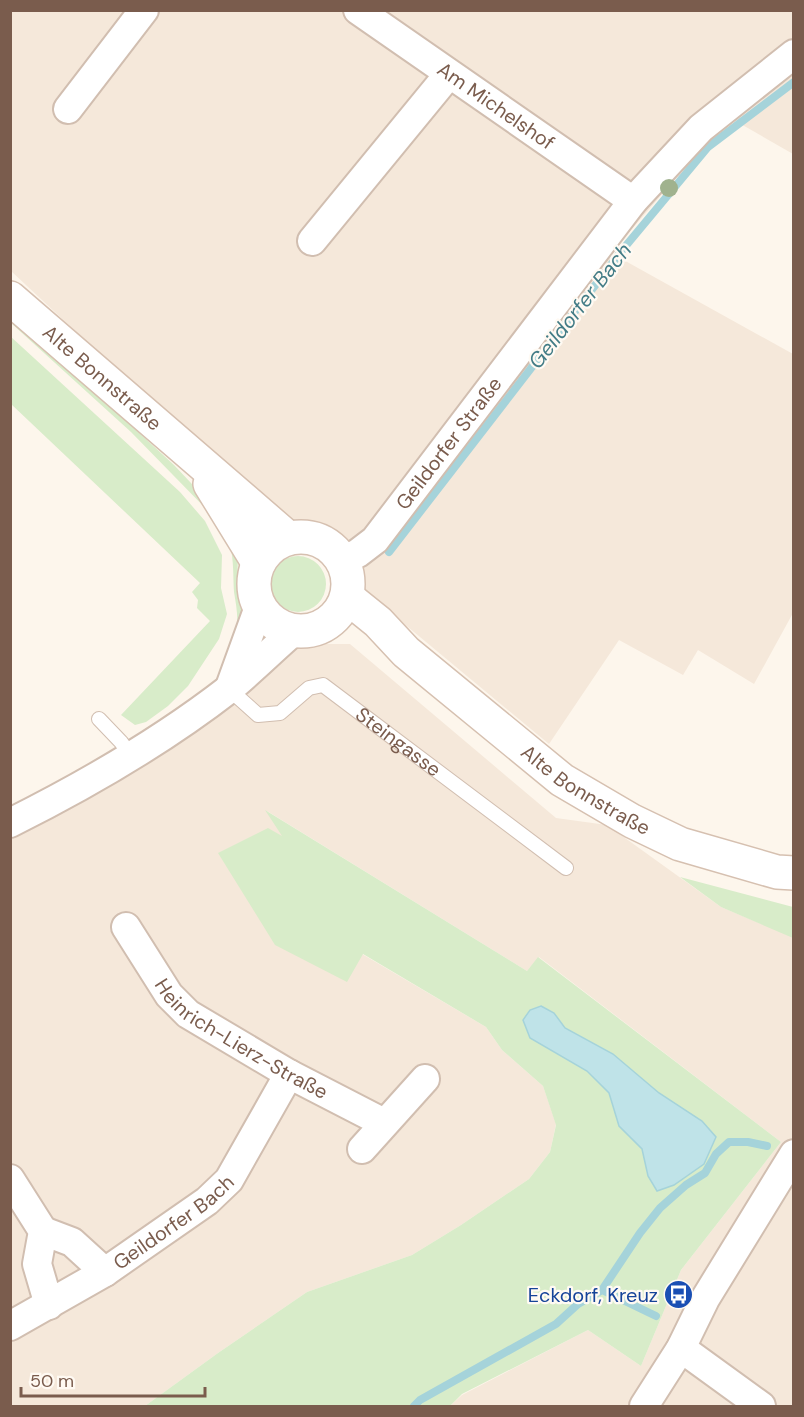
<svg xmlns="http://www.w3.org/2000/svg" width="804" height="1417" font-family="'DM Sans',sans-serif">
<rect width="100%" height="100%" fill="#fdf6ec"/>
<path fill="#f5e8da" d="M10 11H793V154L732 119 711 138 611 253 793 354V613L754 684 698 650 683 675 619 640 549 744 367 593 195 443 11 271Z
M304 644H350L556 818 607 825 721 907 793 937V1406H450L462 1395 588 1330 641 1366 681 1270 781 1142 539 957 527 971 267 811 362 954 486 1027 502 1050 543 1086 556 1124 550 1152 529 1179 461 1225 412 1255 307 1292 218 1353 145 1406H11V823L279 657Z"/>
<path fill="#d8ecc9" d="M11 315 174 465 207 500 215 518 131 432 11 323Z
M10 336 180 492 205 521 222 555 221 588 227 614 219 639 188 686 168 706 146 722 135 725 121 715 210 621 197 608 198 600 192 592 200 583 11 404Z
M230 545 238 555 237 586 243 620 237 626C238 614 236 604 234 592 233 576 234 561 230 545Z
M270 584a28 28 0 1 1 56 0a28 28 0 1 1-56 0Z
M265 810 527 971 538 957 781 1142 681 1270 641 1366 588 1330 462 1394 450 1406H145L218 1353 307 1292 412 1255 461 1225 529 1179 550 1152 556 1125 543 1086 502 1050 486 1027 363 954 347 982 275 945 218 853 268 828 282 836Z
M680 877 793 907V938L721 907Z"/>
<path fill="#bfe3e8" stroke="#a5d3da" stroke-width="1.5" d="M541 1006 554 1013 565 1028 613 1054 659 1093 702 1121 716 1137 704 1164 674 1185 657 1191 648 1176 642 1149 619 1126 609 1093 587 1071 530 1038 523 1020 530 1010Z"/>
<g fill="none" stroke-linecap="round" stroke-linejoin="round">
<path stroke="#a5d3da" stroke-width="8" d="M389 552 624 248 708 147 794 82
M602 1290 656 1316
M414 1406 420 1400 556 1324 578 1304 602 1290 640 1233 660 1208 686 1185 705 1173 716 1154 729 1142H748L767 1146"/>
<defs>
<g id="service">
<path id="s1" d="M229 689 258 715 280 713 309 688 323 685 566 868"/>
<path d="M99 719 121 742 131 756"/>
</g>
<g id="minor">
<path id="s2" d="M358 10 633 201"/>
<path d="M68 109 144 10"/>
<path d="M312 241 449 74"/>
<path id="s3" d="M343 561 358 553 375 540 633 201 701 128 794 54"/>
<path d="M230 687 259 607"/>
<path d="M10 823C86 785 162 741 229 689 251 671 272 650 294 631"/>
<path id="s4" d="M126 927 169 995 188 1014 289 1074 384 1123"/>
<path d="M362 1149 425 1079"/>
<path d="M10 1179 43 1231 37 1264 49 1305"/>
<path d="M43 1231 72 1242 105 1272"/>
<path id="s5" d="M10 1326 105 1272 207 1201 229 1180 289 1074"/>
<path d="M681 1348 761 1406"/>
<path d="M644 1406 681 1348 705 1299 794 1154"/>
</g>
<g id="secondary">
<path id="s6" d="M10 298 288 538"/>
<path d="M210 484 258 562"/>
<circle cx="301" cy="584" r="47"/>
<path id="s7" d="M347 597 378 622 406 652 562 780 632 821 680 844 777 872 794 873"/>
</g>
</defs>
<use href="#service" stroke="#d1beb0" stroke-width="16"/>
<use href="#minor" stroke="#d1beb0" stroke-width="32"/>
<use href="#secondary" stroke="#d6c0b0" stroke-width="36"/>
<use href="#service" stroke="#fff" stroke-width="14"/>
<use href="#minor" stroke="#fff" stroke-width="28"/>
<use href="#secondary" stroke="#fff" stroke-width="33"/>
</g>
<circle fill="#a0b28e" cx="669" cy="188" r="9"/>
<defs>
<symbol id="bus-disc" viewBox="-11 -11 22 22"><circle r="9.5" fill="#1a4fb4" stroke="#fffaf3"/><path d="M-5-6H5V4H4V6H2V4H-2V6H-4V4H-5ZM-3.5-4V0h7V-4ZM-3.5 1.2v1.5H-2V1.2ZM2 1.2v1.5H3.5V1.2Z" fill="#fff"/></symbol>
</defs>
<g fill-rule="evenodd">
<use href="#bus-disc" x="662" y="1278" width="33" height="33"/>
</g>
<g text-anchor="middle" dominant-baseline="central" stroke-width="4.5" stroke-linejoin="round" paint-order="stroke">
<g font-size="20" fill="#7a5c4d" stroke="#fffaf3">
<text stroke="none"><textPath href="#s2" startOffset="168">Am Michelshof</textPath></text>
<text stroke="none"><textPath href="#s6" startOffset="122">Alte Bonnstraße</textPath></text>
<text stroke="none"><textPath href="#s3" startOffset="160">Geildorfer Straße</textPath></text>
<text stroke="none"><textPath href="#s1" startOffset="208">Steingasse</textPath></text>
<text stroke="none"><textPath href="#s7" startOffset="308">Alte Bonnstraße</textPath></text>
<text stroke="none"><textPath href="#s4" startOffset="165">Heinrich-Lierz-Straße</textPath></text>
<text stroke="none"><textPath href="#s5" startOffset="194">Geildorfer Bach</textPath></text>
</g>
<g font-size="20" fill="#164399" stroke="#fffaf3" text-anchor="end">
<text x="658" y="1295">Eckdorf, Kreuz</text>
</g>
<g font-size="21" font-style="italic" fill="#437c86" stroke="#fffaf3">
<text transform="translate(580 306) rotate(-52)">Geildorfer Bach</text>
</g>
</g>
<rect width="804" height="1417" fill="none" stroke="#7a5c4d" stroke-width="24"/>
<path d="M21 1387v9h184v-9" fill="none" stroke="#7a5c4d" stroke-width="3"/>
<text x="30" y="1387" font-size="18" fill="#7a5c4d" stroke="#fffaf3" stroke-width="4.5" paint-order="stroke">50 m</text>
</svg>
